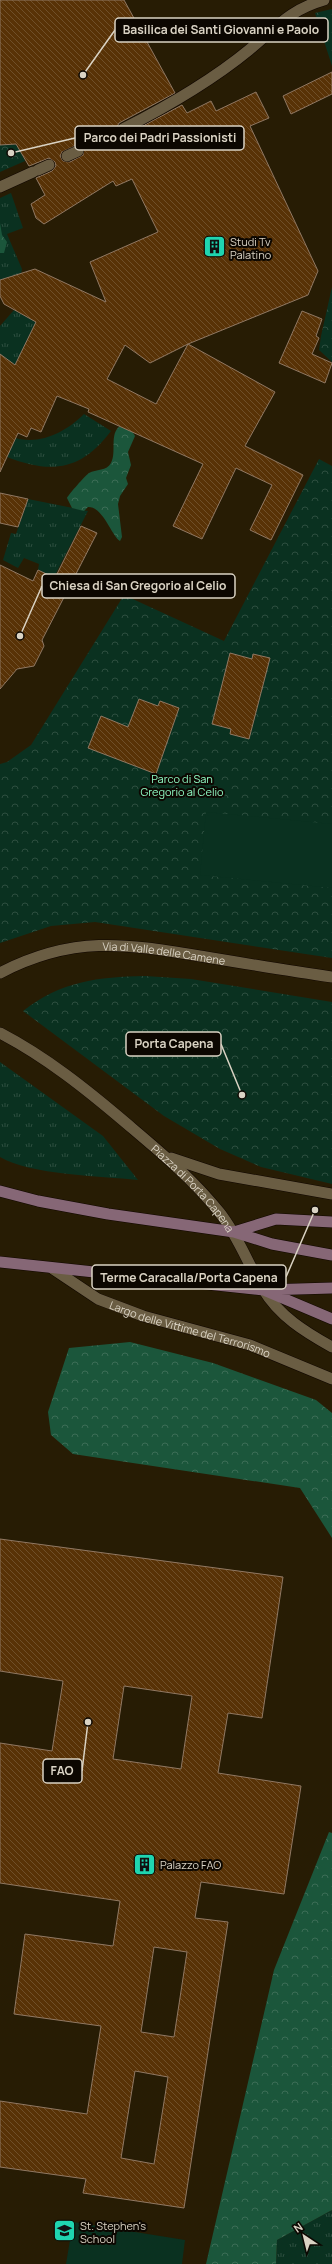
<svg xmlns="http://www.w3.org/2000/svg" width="332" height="2264" font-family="Manrope,sans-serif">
<defs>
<pattern id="grass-tufts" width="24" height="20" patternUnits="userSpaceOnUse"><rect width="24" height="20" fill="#0a3120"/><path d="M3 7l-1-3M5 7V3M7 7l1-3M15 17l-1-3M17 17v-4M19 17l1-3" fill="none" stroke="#2d4e3f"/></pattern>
<pattern id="forest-crowns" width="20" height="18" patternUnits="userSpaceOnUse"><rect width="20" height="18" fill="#1b563b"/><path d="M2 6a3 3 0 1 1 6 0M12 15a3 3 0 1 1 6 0" fill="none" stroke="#3c6d56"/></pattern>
<pattern id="park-crowns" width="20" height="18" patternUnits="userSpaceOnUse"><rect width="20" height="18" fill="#0a3120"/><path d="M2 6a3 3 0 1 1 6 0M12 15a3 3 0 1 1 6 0" fill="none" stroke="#2d4e3f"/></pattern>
<pattern id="building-back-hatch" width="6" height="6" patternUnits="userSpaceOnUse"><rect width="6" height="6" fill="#583206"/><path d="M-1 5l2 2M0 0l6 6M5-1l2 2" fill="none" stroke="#6f4f29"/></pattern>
</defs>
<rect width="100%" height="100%" fill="#271c04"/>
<path fill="url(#grass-tufts)" d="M11 193 23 228 7 234 22 269 21 274 0 280V198Z
M14 310 88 351 26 343 8 379 0 357V326Z
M84 414 111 431C81 471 51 474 7 457L15 438C41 445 66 432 84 414Z
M28 499 88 511 54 577 38 570 39 564 24 558 18 568 3 560 11 533 16 534Z
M0 1062 103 1136 138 1180C100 1176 31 1175 0 1157Z
M332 2210V2264H276L277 2240Z"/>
<path fill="url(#forest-crowns)" d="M0 223 2 235 7 242 4 253H0Z
M120 426 132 431 135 436 128 452 131 465 126 478 128 484 120 496 118 504 122 537 120 541C112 537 103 506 88 507L84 511 72 508 67 498C69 494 85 476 89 473 96 469 107 471 111 463 117 452 109 434 120 426Z
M130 1342 213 1363 316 1400 332 1413V1538L300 1488 73 1454 51 1435 48 1412 69 1348Z
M329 1832 332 1833V2210L277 2240 276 2264H206L274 1970Z"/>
<path fill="url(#park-crowns)" d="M332 9V66L315 13Z
M13 142 15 145 17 144 25 161 0 172V145Z
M332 287V362L319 350 321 336Z
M319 459 332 466V958L95 922 51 926 0 943V764L7 762 31 745 124 595 224 641Z
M145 976 191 979 332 1002V1184L261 1167 220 1149 164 1116 23 1011C61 981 98 977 145 976Z"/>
<path fill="#0a3120" d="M206 812 332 824V888L200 875Z
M73 2222 185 2240 182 2264H66Z"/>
<path fill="url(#building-back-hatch)" stroke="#907863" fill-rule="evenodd" d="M0 0H124L175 93 119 123 116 129 120 135H126L182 105 187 113 211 101 216 111 256 92 269 118 250 126 318 271 308 295 188 344 275 392 245 446 303 475 271 540 250 530 272 485 236 468 202 539 173 526 203 464 88 412 89 409 57 396 41 432 31 428 27 437 18 433 0 472V354L15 365 36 322 4 304 0 296V280L35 269 106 302 90 262 158 232 132 179 116 186 113 181 44 224 36 218 31 204 45 195 36 178 52 171 56 166 55 162 49 158 29 166 16 144 0 145ZM107 130 112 134 111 141 98 148 91 147 88 142 90 138ZM79 144 84 148 83 155 70 162 63 161 60 156 62 152ZM188 344 156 404 107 379 125 345 150 363Z
M332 72V94L291 114 283 96Z
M302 311 322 319 316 336 319 338 312 354 332 363 325 383 279 363Z
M0 493 28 499 18 527 0 523Z
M81 526 97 533 42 640 44 646 34 666 17 669 0 689V565L33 581 38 570 55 578Z
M230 653 252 659 253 654 270 658 249 739 230 734 231 729 212 724Z
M139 699 158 706 160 701 179 708 156 774 88 748 101 716 128 727Z
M0 1539 283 1577 262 1718 228 1713 218 1773 301 1786 284 1894 201 1882 195 1918 228 1922 184 2208 83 2193 86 2179 0 2167V2101L87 2114 101 2026 14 2014 25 1934 113 1946 120 1901 0 1883V1743L52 1751 63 1681 0 1671ZM124 1686 192 1696 181 1769 113 1759ZM154 1947 187 1952 174 2037 141 2032ZM135 2071 168 2077 154 2164 121 2158Z"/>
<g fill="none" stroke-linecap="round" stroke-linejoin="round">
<defs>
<g id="minor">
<path d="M123 129C168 106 210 82 249 50 276 28 289 10 324 0"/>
<path d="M95 142 106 137"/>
<path d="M67 156 78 151"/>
<path d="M38 170 49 165"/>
<path d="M0 187 33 172"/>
<path id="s1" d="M0 973C75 934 127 944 206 957 248 964 290 971 332 977"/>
</g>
<g id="tertiary">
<path id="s2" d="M0 1033C46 1057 86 1089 126 1123 159 1151 192 1178 220 1213 238 1236 248 1264 263 1289 279 1316 305 1332 332 1347"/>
<path d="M171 1158 219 1174 332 1194"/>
<path id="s3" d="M53 1269 98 1299 143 1316 250 1345 332 1379"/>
</g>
<path id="secondary" d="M0 1191 38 1201 108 1214 234 1232 272 1244 332 1255
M234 1232 276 1219 332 1222
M0 1262 264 1290 332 1288
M266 1291 332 1319"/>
</defs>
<use href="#minor" stroke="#100600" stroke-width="12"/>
<use href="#tertiary" stroke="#100600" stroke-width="12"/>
<use href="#secondary" stroke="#100600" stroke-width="12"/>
<use href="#minor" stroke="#6a5d43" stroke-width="11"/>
<use href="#tertiary" stroke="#6a5d43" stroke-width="11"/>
<use href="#secondary" stroke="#866776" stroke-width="11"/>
</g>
<defs>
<symbol id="building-square" viewBox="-11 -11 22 22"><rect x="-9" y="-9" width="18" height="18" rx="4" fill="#1fd5b0" stroke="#0c0701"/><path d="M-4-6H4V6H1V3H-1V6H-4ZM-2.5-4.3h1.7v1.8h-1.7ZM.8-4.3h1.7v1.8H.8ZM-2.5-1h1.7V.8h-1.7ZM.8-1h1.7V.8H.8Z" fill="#111"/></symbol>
<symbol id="school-square" viewBox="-11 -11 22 22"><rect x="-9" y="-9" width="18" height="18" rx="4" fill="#1fd5b0" stroke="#0c0701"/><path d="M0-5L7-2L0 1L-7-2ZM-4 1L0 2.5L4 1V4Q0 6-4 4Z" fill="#111"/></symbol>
</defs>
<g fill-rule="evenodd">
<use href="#building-square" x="202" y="234" width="25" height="25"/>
<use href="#building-square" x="132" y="1852" width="25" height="25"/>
<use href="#school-square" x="52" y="2218" width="25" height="25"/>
</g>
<g text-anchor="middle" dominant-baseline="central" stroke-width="4" stroke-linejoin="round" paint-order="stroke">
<g font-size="11" fill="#dad3c4" stroke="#0c0701" text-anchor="start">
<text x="230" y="241">Studi Tv<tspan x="230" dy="13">Palatino</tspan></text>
<text x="160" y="1864">Palazzo FAO</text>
<text x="80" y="2225">St. Stephen's<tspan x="80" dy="13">School</tspan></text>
</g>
<g font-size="11" fill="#8ffac3" stroke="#0c0701">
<text x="182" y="778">Parco di San<tspan x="182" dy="13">Gregorio al Celio</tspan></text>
</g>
<g font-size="11" fill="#dad3c4" stroke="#0c0701">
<text stroke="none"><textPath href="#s1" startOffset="169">Via di Valle delle Camene</textPath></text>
<text stroke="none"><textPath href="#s2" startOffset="249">Piazza di Porta Capena</textPath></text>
<text stroke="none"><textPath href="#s3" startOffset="151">Largo delle Vittime del Terrorismo</textPath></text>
</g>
</g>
<path fill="none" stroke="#dad3c4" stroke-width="1.5" d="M83 75L115 30M11 153L75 138M20 636L42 586M242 1095L221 1044M315 1210L286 1277M88 1722L82 1771"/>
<g fill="#dad3c4" stroke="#0c0701" stroke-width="1.5">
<circle cx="83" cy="75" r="4"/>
<circle cx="11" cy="153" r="4"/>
<circle cx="20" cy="636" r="4"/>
<circle cx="242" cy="1095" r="4"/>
<circle cx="315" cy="1210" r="4"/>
<circle cx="88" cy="1722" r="4"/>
</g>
<g fill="#0c0701" stroke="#dad3c4" stroke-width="1.5">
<rect x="115" y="18" width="213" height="24" rx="4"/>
<rect x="75" y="126" width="169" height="24" rx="4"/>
<rect x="42" y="574" width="193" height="24" rx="4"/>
<rect x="126" y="1032" width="95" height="24" rx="4"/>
<rect x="92" y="1265" width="194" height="24" rx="4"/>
<rect x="43" y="1759" width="39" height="24" rx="4"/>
</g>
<g font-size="12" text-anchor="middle" font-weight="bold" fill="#dad3c4">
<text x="221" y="34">Basilica dei Santi Giovanni e Paolo</text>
<text x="160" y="142">Parco dei Padri Passionisti</text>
<text x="138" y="590">Chiesa di San Gregorio al Celio</text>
<text x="174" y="1048">Porta Capena</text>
<text x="189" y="1282">Terme Caracalla/Porta Capena</text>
<text x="62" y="1775">FAO</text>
</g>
<g transform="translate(304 2236) rotate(325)" stroke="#0c0701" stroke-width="3" paint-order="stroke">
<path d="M0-3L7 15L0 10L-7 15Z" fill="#dad3c4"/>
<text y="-6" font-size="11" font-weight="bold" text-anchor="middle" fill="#dad3c4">N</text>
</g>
</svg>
